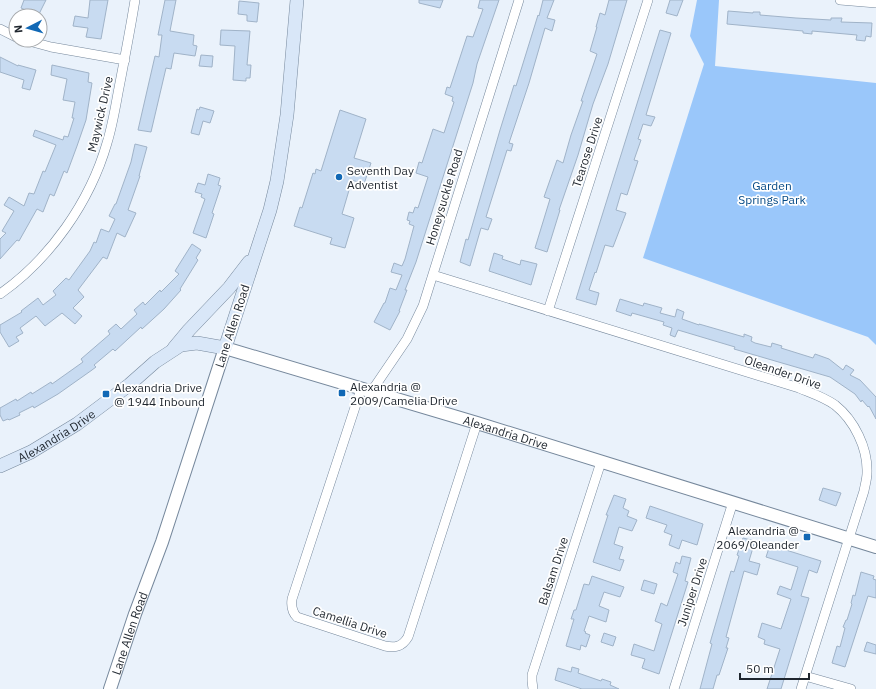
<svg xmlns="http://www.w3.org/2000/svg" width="876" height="689" font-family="'IBM Plex Sans',sans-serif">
<rect width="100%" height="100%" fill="#eaf2fb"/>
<path fill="#9ac7fa" d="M697 0H719L715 66 876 83V345L868 337 643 258 704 64 690 36Z"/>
<path fill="#c8dbf1" stroke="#a0b3c8" d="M24 0H46L38 16 21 8Z
M90 0H108L101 39 86 37 88 28 73 26 75 16 88 18Z
M165 0H176L170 31 194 35 193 45 197 46 195 56 174 53 171 69 166 68 151 132 138 130 155 56 159 57 162 35H158Z
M419 0H443L440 8 419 3Z
M480 0H499L477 64 473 83 416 262 405 290H407L399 311H400L390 330 374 322 384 303H385L390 288 396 290 402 275 391 272 394 263 402 266 405 259 414 226 409 224 410 221 407 220 409 212 413 213 415 207 418 208 428 177 416 173 419 162 422 163 433 129 444 133 454 102 452 101 453 97 445 94 447 87 450 88 467 36 473 37 483 9 478 8Z
M543 0H554L547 18 555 20 552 31 545 28 529 83 509 143 513 144 511 151 507 150 486 217 492 219 488 230 481 228 470 266 460 262 466 239 468 240 500 130 514 85 516 86 538 15 539 16Z
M609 0H627L608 64 593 104 578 155 559 210H560L547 252 535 248 550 199 544 197 557 160 563 163 571 135 583 101H581L597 54 590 51 597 27H596L600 13 605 15Z
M670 0H683L677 16 666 13Z
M239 1 259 3 257 22 247 21V15L238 14Z
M728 11 753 13V12H760V15L796 18 831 20V18H842L841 22 872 23 871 37 866 36 865 41 856 40 857 35 812 31V34L803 33V31L727 24Z
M221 30 250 31 247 65H251L250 78H246V81L233 80 235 46 220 45Z
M660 30 671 33 646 115 655 117 651 126 643 124 638 139 641 140 634 160 638 161 627 195 621 193 616 210 626 213 613 247 605 245 596 273 595 272 589 290 599 293 596 305 576 299Z
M201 55 213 56 212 67 199 66Z
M0 57 18 66V65L36 70 30 90 22 88 24 80 0 72Z
M52 65 89 73 88 82 92 83 86 120 77 146 67 173 64 171 54 196 50 194 43 212 37 209 19 241 17 240 0 259V239L6 233 2 231 14 211 4 205 9 197 24 206 29 193 34 194 43 171 45 172 56 145 33 136 35 130 63 140 64 136 68 137 74 118H72L75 102 63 100 67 79 51 75Z
M200 107 214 111 210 123 203 121 199 135 191 133 197 109 199 110Z
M340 110 366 119 354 158 371 163 364 184 352 180 342 214 354 218 345 248 330 244 332 238 294 226 300 207 302 208 313 173 315 174 316 169 321 171Z
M135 144 147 147 139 176H140L128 210 136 213 125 237 117 233 107 259 103 257 78 290 84 297 73 308 82 316 75 324 62 313 45 326 36 316 20 328 23 333 16 337 19 341 9 347 0 332V325L22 312 21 311 38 298 43 305 56 295 53 291 66 278 69 280 90 251 94 242 96 243 101 229 109 232 115 219 109 216 115 204H116L131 162Z
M208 174 220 178 218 185 221 186 212 213 214 214 206 238 193 233 205 199 201 197 202 194 195 192 198 183 205 185Z
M192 244 201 250 196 258 198 260 180 289 181 290 164 309 142 329 141 327 115 351 113 349 94 365 96 367 92 370 58 394 34 408 33 406 19 413 20 415 9 420 8 419 3 421 0 415V408L16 399 17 401 31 392 32 394 51 382 52 384 83 362 81 359 110 334 108 331 116 324 121 329 137 314 134 310 143 302 145 305 160 290 161 292 179 274 175 271Z
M494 253 503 256 502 259 520 265 521 260 537 264 531 285 489 271Z
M620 299 643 306 644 303 662 308 660 313 675 317 677 309 684 312 682 319 699 325V324L744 337V334L752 337 751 341 755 343 771 347 772 343 782 346 781 348 813 358 815 354 829 359 843 370 846 365 854 370 850 375 860 380 876 397V419L869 406 868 407 862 400 861 402 855 394 830 377 734 349 735 347 678 330 675 337 670 335 672 328 663 325 664 322 632 313 631 316 616 311Z
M823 488 841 493 836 506 819 500Z
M614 495 626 499 623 508 629 511 627 516 637 520 632 531 619 527 614 544 623 547 619 559 624 560 620 571 593 562 608 515H606Z
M650 506 703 524 697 545 682 540 679 549 669 545 672 535 664 532 667 525 646 518Z
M743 538 755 541 749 561 760 564 757 575 744 571 726 637 729 638 726 648H728L719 675H717L713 689H700L712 644 710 643 728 581 731 571 734 572 739 556 737 555Z
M770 545 821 561 817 573 809 570 801 596 809 598 781 689H767L780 649 764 644 765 640 758 637 762 623 781 629 791 599 777 594 780 586 791 590 798 567 766 557Z
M682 556 691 558 685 581 688 582 659 674 642 668 645 659 631 655 634 644 654 651 662 624 655 621 661 603 667 606 678 574 673 572 676 562 680 564Z
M861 572 874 576 873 579 876 580V598L868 596 845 667 832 663 837 646 840 647 845 628 843 627 846 620H847L852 604 851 603 853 595 855 596Z
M592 576 624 587 620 597 604 592 599 606 609 610 606 622 589 616 584 631 586 632 585 633 590 635 586 647 581 645 580 650 566 646 574 619H571L574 610H576L584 584 589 585Z
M644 580 657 584 654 594 641 590Z
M604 633 616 637 613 646 601 642Z
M867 642 876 645V654L864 651Z
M572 667 579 669 578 673 601 681 602 679 611 682 610 685 619 689H582L555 680 558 668 571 672Z"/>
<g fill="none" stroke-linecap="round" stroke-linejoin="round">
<defs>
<path id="minor" d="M840 0 876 3
M0 29 16 37
M25 40 51 47 125 60
M433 275 799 388C811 393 824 397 835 405 854 420 868 448 867 473 867 479 865 485 864 491L801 689
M0 294C50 259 90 202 107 143 112 127 115 110 118 93 124 62 130 31 135 0
M548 311 648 0
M361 389 292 599C291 606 292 612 297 617L385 646C395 648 402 647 408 637L477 423
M371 392 407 339 423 306 519 0
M805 676 851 689
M533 689 532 681V675L601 462
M674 689 733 502"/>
<g id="tertiary">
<path id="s1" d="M110 689 135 614 162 542 225 348 477 423 876 547"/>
</g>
<g id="secondary">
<path d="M174 348 189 330 229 288 249 262"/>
<path id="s2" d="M0 466 31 452 77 424 129 385 155 362 181 345 197 343 225 348 270 210 277 181 287 115 297 0"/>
</g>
</defs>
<use href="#minor" stroke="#76889c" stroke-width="10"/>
<use href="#tertiary" stroke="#76889c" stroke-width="14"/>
<use href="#secondary" stroke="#76889c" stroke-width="14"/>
<use href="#minor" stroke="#fff" stroke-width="9"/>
<use href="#tertiary" stroke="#fff" stroke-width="12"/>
<use href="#secondary" stroke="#d9e7f8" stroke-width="13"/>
</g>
<g fill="#1168b5" stroke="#fff" stroke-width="1.5">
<circle cx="339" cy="177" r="4"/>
<rect x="338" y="389" width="8" height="8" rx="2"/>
<rect x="102" y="390" width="8" height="8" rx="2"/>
<rect x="803" y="533" width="8" height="8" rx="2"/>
</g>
<g text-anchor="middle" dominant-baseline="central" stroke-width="3.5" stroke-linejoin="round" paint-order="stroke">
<g font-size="12" fill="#1f262e" stroke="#fff">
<text transform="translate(100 114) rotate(-77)">Maywick Drive</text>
<text transform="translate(587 152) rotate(-72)">Tearose Drive</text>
<text transform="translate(444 197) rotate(-73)">Honeysuckle Road</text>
<text transform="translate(232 326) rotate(-72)">Lane Allen Road</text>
<text transform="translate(783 372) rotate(19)">Oleander Drive</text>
<text stroke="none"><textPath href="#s1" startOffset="653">Alexandria Drive</textPath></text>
<text stroke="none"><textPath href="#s2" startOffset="64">Alexandria Drive</textPath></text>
<text transform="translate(553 571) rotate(-72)">Balsam Drive</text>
<text transform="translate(692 592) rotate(-72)">Juniper Drive</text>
<text transform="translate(350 622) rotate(18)">Camellia Drive</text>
<text stroke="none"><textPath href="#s1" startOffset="59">Lane Allen Road</textPath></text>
</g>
<g font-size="12" fill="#1f262e" stroke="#fff" text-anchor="start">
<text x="347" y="170">Seventh Day<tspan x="347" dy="14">Adventist</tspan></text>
<text x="350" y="386">Alexandria @<tspan x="350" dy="14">2009/Camelia Drive</tspan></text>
<text x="114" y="387">Alexandria Drive<tspan x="114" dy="14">@ 1944 Inbound</tspan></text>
<text x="799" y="530" text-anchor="end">Alexandria @<tspan x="799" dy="14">2069/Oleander</tspan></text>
</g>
<g font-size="12" fill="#054a86" stroke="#fff">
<text x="772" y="185">Garden<tspan x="772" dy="14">Springs Park</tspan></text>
</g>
</g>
<g transform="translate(28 28) rotate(264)"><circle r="19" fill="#ffffff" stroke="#a5a8ab"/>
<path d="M0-3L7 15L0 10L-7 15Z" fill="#1168b5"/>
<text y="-6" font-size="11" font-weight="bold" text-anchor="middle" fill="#1f262e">N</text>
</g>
<path d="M740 673v6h69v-6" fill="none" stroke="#1f262e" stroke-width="2"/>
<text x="746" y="673" font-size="12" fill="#1f262e" stroke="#ffffff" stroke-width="3" paint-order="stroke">50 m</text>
</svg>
